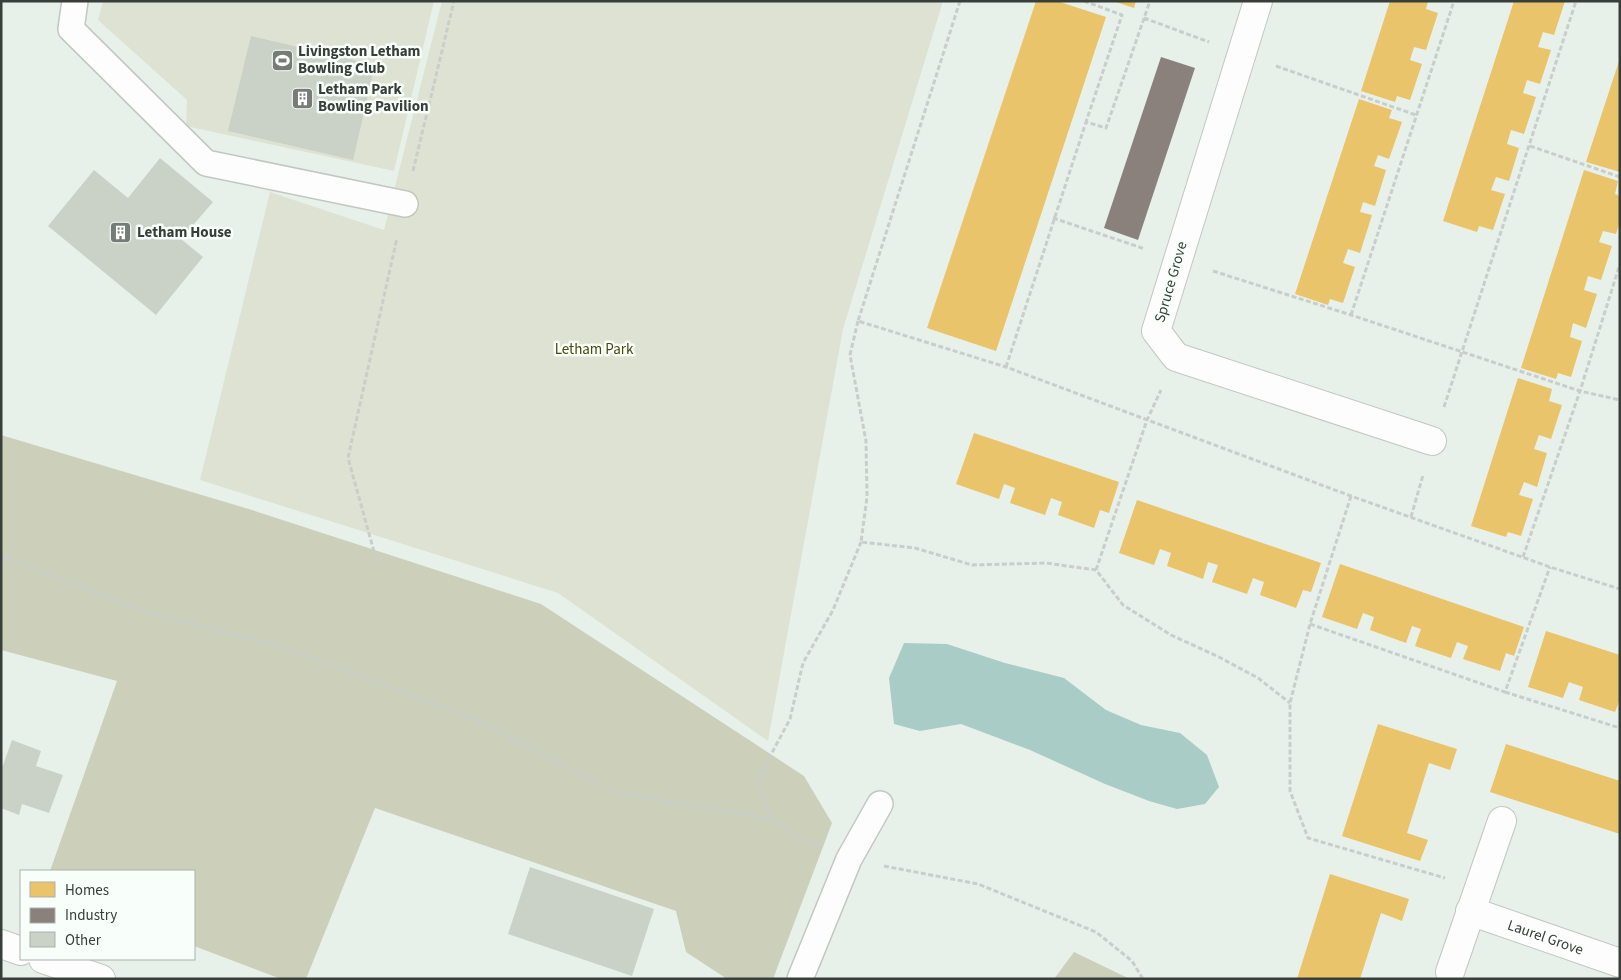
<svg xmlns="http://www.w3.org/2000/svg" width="1621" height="980" font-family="'Source Sans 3',sans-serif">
<rect width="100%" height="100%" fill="#e8f0ea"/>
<path fill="#dee2d2" d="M103 1H434L394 171 186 126 187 100 98 20Z
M442 1H943L843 329 768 741 558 593 200 480 270 192 384 230Z"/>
<path fill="#ccd0bb" d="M1 435 252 510 541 604 804 776 832 823 773 979H727L686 952 676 911 375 808 306 979H281L194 946V871H50L117 681 1 650Z
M1074 952 1130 979H1054Z"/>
<path fill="#aaccc7" d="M904 643 947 644 1005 663 1064 678 1106 710 1141 725 1180 733 1207 755 1219 787 1205 804 1177 809 1149 801 1105 784 1030 750 961 724 920 731 894 724 889 678Z"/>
<path fill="#e9c46a" d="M1036 1H1057L1106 17 996 351 927 328Z
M1113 1H1136L1134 8Z
M1390 1H1428L1426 9 1438 13 1426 50 1414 47 1410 60 1422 64 1410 100 1397 96 1395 102 1361 91Z
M1514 1H1565L1554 35 1543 32 1538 47 1551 50 1540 84 1527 80 1523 93 1536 97 1524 134 1511 130 1507 144 1519 148 1509 181 1496 177 1491 190 1505 194 1493 230 1479 226 1477 232 1443 221Z
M1620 58V172L1586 162Z
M1359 99 1392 110 1389 118 1402 122 1389 159 1378 155 1374 166 1386 170 1375 206 1363 202 1360 212 1372 215 1360 253 1348 249 1343 263 1355 267 1343 303 1330 299 1328 305 1295 294Z
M1584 170 1618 181 1615 194 1620 196V221L1616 234 1603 231 1599 242 1612 246 1601 280 1588 276 1584 290 1597 294 1586 328 1573 323 1570 337 1582 341 1571 377 1558 373 1556 379 1521 368Z
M1518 378 1552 389 1549 401 1562 405 1551 439 1539 435 1534 449 1547 453 1537 487 1524 482 1519 495 1533 499 1521 536 1508 532 1506 537 1471 526Z
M974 433 1119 482 1109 513 1100 510 1094 528 1058 515 1062 502 1051 498 1045 515 1010 503 1015 488 1004 484 999 499 956 484Z
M1137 500 1321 563 1311 592 1303 590 1296 608 1260 595 1264 582 1253 578 1247 594 1212 582 1218 565 1208 562 1203 579 1167 566 1171 553 1160 549 1154 565 1119 553Z
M1340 564 1524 627 1514 656 1506 653 1500 671 1463 659 1468 646 1457 642 1451 658 1415 646 1421 629 1412 626 1406 643 1370 630 1374 617 1363 613 1357 629 1322 617Z
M1546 631 1620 655V699L1615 712 1579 700 1583 687 1569 682 1563 698 1528 687Z
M1378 724 1457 749 1450 770 1429 763 1407 833 1428 840 1420 861 1342 836Z
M1506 744 1620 781V834L1490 792Z
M1330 874 1409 899 1402 921 1381 913 1360 979H1297Z"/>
<path fill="#8a817c" d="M1161 57 1195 68 1138 240 1104 228Z"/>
<path fill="#cad1c7" d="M251 36 375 65 353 160 228 131Z
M160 158 213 202 181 239 203 257 156 315 48 226 94 170 128 198Z
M12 740 41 751 36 766 63 775 49 813 22 804 19 815 1 808V771Z
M530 867 654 909 632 976 508 934Z"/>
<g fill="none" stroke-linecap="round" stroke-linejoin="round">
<defs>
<path id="lane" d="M75 1 71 29 206 163 405 204
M800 979 849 859 880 804"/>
<g id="street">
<path d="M1258 1 1156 331 1176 357 1432 441"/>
<path id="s1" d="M1470 911 1620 963"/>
<path d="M1450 972 1502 821"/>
</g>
<path id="secondary" d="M1 944 21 951
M43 959 101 979"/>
</defs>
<use href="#lane" stroke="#c2c7c2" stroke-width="28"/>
<use href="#street" stroke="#c2c7c2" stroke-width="30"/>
<use href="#secondary" stroke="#c2c7c2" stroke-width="30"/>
<path stroke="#cacecb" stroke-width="3" stroke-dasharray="5 2.5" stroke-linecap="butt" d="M960 1 858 321 1006 367 1351 496 1550 567 1620 589
M1084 1 1122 15 1086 122
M1144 18 1209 42
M1276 66 1416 115
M1530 146 1620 177
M413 171 454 1
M1053 218 1145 249
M1213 271 1351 315 1580 391 1620 400
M1351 315 1454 1
M858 321 850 355 866 441 867 497 861 542 915 548 972 565 1046 563 1096 570 1123 605 1171 635 1219 657 1258 678 1290 703
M1006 367 1086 122 1106 128 1150 1
M1444 407 1576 1
M1351 496 1310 624 1290 703V791L1308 838 1445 878
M1411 517 1423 475
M1 556 144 611 289 649 479 721 614 792 771 819
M1523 557 1580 391 1620 264
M378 566 348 458 397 238
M1096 570 1147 420 1161 390
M1310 624 1505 692 1550 567
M1505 692 1620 728
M819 846 795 835 771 819 758 779 790 719 803 663 833 610 861 542
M884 866 978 884 1096 932 1132 961 1143 979"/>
<use href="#lane" stroke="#fcfdfc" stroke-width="25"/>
<use href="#street" stroke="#fcfdfc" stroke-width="28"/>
<use href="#secondary" stroke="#fcfdfc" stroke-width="28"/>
</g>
<defs>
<symbol id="stadium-square" viewBox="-11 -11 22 22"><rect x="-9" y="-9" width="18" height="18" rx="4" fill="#767c77" stroke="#f8fef9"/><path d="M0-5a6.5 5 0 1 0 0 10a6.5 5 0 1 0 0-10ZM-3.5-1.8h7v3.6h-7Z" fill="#fff"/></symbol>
<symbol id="building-square" viewBox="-11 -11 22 22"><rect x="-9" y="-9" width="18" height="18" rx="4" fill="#767c77" stroke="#f8fef9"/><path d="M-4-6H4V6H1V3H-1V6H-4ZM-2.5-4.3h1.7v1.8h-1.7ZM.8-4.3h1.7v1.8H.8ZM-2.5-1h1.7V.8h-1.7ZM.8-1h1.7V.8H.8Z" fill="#fff"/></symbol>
</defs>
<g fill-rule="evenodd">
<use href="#stadium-square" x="270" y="48" width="25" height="25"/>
<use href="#building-square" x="290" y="86" width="25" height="25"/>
<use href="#building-square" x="108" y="220" width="25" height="25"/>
</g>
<g text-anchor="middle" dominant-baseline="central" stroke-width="5" stroke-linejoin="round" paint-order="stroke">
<g font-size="15" font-weight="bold" fill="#383e39" stroke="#f8fef9" text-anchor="start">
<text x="298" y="51">Livingston Letham<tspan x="298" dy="17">Bowling Club</tspan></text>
<text x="318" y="89">Letham Park<tspan x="318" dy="17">Bowling Pavilion</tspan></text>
<text x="137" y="232">Letham House</text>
</g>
<g font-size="15" fill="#383e39" stroke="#f8fef9">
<text transform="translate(1171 282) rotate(-74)">Spruce Grove</text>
<text stroke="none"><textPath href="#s1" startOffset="80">Laurel Grove</textPath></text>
</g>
<g font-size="15" fill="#4b480d" stroke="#f8fef9">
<text x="594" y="349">Letham Park</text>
</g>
</g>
<rect width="1621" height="980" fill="none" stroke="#383e39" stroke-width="5"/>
<rect x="20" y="870" width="175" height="90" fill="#f8fef9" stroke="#abb1ac"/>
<rect x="30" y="882" width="25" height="15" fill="#e9c46a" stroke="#abb1ac"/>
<text x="65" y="895" font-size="15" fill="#383e39">Homes</text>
<rect x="30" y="908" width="25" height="15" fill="#8a817c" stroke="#abb1ac"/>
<text x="65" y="920" font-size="15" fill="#383e39">Industry</text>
<rect x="30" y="932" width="25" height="15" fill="#cad1c7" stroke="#abb1ac"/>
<text x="65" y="945" font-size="15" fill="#383e39">Other</text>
</svg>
